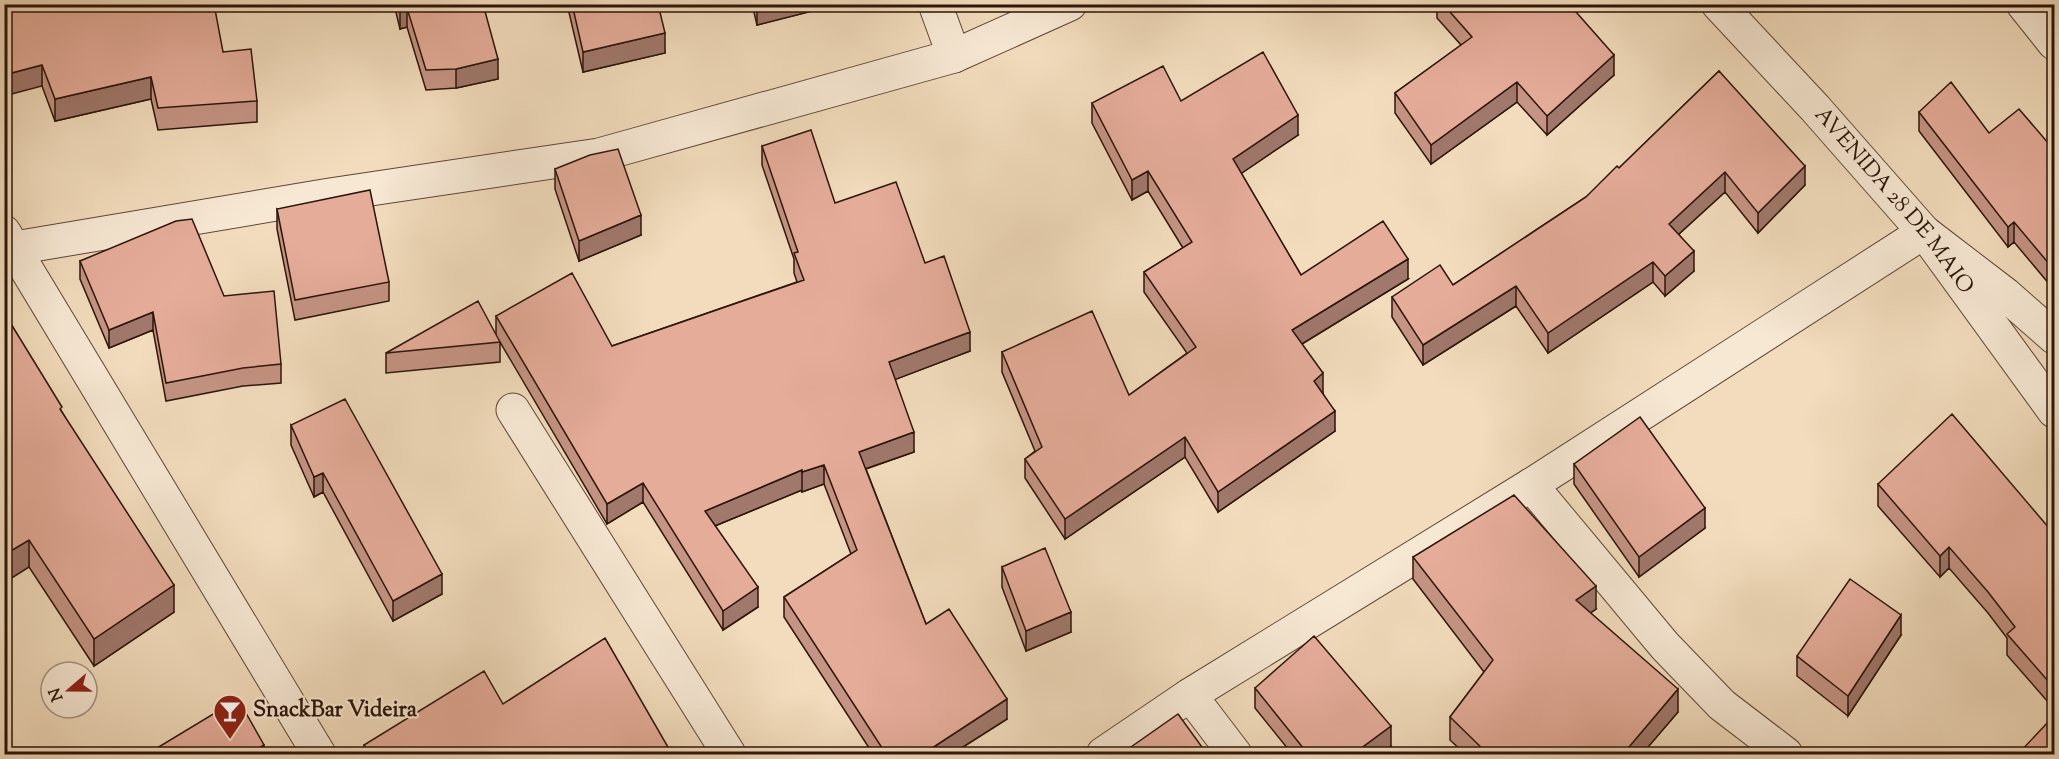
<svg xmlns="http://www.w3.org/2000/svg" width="2059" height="759" font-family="'Sorts Mill Goudy',serif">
<rect width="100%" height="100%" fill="#f2dcbd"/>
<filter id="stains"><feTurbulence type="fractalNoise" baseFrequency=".00333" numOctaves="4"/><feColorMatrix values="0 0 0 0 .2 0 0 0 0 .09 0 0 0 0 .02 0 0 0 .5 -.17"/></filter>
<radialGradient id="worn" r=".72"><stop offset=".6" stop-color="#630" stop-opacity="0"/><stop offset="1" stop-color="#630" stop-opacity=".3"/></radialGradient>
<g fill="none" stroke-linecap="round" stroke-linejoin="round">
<defs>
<g id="minor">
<path d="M935 4 954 56"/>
<path id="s1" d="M1718 4 1815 108 1924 232 2054 411"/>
<path d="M2023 4 2054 43"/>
<path d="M4 232 319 754"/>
<path d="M15 248 330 195 599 155 954 56 1070 4"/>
<path d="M513 410 729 754"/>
<path d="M1531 485 1665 646 1722 705 1786 754"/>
<path d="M1190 695 1235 754"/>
<path d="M1103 754 1190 695 1531 485 1924 232 2005 294 2054 337"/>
</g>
</defs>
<use href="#minor" stroke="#5e4737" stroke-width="35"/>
<use href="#minor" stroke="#f7e8d4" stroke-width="33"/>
</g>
<path fill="#c59484" stroke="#2c150a" stroke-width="1.5" d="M4 4 223 52 257 101V122L158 130 151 99 55 121 42 86Z
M394 4H483L498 79 456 88 426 90 407 27 400 29Z
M567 4H658L665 53 583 72Z
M752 4H836V5L757 25Z
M1437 4H1569L1614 75 1547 135 1517 102 1431 164 1395 113V93L1461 45 1437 18Z
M1719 71 1805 185 1758 233 1725 192 1679 234 1694 271 1665 296 1653 282 1548 353 1516 306 1423 365 1392 317V297L1453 285 1586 197 1619 168Z
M1181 101 1298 135 1241 173 1301 275 1408 279 1302 344 1323 393 1335 431 1218 512 1185 457 1065 539 1025 478V459L1035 451 1002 372V352L1129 395 1187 353 1144 292V272L1183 248 1148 191 1132 200 1092 123V103Z
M1919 112 1989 133 2055 151V291L2014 242 2008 247 1919 131Z
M762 146 835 203 925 263 970 351 895 379 914 452 866 469 926 624 1007 719 952 754H873L784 617V597L851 554 824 484 802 492V490L715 526 758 607 723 630 643 502 607 524 500 342V362L386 373V353L496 335V316L612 346 797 282 794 273V259L762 165Z
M555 169 641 235 579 261 555 189Z
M277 209 389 282V301L295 320 277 229Z
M80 261 224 296 281 364V383L243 386 166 401 153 330 109 348 80 279Z
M10 323 62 412 174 612 94 666 29 567Z
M291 425 442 594 393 621 323 492 314 497 291 445Z
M1574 464 1705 528 1639 577 1574 484Z
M1878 484 2055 535V710L2007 655V638L1988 613 1949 568 1940 577 1878 506Z
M1413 557 1596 609 1590 613 1678 712 1642 754H1465L1450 740V717L1484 672 1413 579Z
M1002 567 1071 632 1026 651 1002 587Z
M1901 635 1848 716 1797 676V656Z
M1255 688 1391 746 1380 754H1292L1255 708Z
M503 704 672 754H364V745Z"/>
<path fill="#a0786c" stroke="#2c150a" stroke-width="1.5" d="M836 4V5L757 25V5Z
M407 8V27L400 29V9Z
M665 33V53L583 72V52Z
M1614 55V75L1547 135V116Z
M498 59V79L456 88V69Z
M42 65V86L4 96V75Z
M151 77V99L55 121V99Z
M1517 82V102L1431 164V145Z
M1298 115V135L1233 179V159Z
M1805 166V185L1758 233V213Z
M1148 171V191L1132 200V180Z
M1725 172V192L1669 243V224Z
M641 215V235L579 261V241Z
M2014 222V242L2008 247V227Z
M1694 251V271L1665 296V276Z
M1408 259V279L1292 350V330Z
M1653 262V282L1548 353V333Z
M1516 286V306L1423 365V345Z
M153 312V330L109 348V330Z
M970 332V351L889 382V362Z
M1323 373V393L1314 401V381Z
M1335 411V431L1218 512V492Z
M914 432V452L859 471V452Z
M1185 437V457L1065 539V519Z
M824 465V484L802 492V472Z
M802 470V490L705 530V511Z
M323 473V492L314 497V477Z
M643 483V502L607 524V504Z
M1705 508V528L1639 577V557Z
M29 540V567L4 583V555Z
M1949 547V568L1940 577V556Z
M442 574V594L393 621V601Z
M174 585V612L94 666V639Z
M1596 586V609L1576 623V600Z
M758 587V607L723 630V611Z
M1071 612V632L1026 651V631Z
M1901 615V635L1848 716V696Z
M1678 689V712L1642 754H1623Z
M1007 699V719L952 754H932V748Z
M1391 726V746L1380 754H1353Z
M264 745V754H248Z"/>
<path fill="#e5ac9a" stroke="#2c150a" stroke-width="1.5" d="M4 4H214L223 52 251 49 257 101 158 108 151 77 55 99 42 65 4 75Z
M399 4H483L498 59 456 69 426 70 407 8 400 9Z
M572 4H658L665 33 583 52Z
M1443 4H1569L1614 55 1547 116 1517 82 1431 145 1395 93 1472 37Z
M1263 52 1298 115 1233 159 1301 275 1383 221 1408 259 1292 330 1323 373 1314 381 1335 411 1218 492 1185 437 1065 519 1025 459 1042 447 1002 352 1092 311 1129 395 1196 347 1144 272 1192 242 1148 171 1132 180 1092 103 1163 66 1181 101Z
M1719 71 1805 166 1758 213 1725 172 1669 224 1694 251 1665 276 1653 262 1548 333 1516 286 1423 345 1392 297 1440 265 1453 285 1586 197 1617 166 1619 168Z
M1951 82 1989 133 2019 109 2055 151V271L2014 222 2008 227 1919 112Z
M811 130 835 203 896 182 925 263 944 256 970 332 889 362 914 432 859 452 926 624 949 609 1007 699 932 748 936 754H886L784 597 857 550 824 465 802 472V470L705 511 758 587 723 611 643 483 607 504 496 316 572 273 612 346 804 280 794 253 798 252 762 146Z
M618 149 641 215 579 241 555 169 590 155Z
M370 190 389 282 295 300 277 209Z
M192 219 224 296 274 291 281 364 243 368 166 383 153 312 109 330 80 261 176 221Z
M478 301 500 342 386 353Z
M4 309 10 317 8 319 62 407 60 409 174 585 94 639 29 540 4 555Z
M345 399 442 574 393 601 323 473 314 477 291 425Z
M1952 414 2055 535V689L2007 634 2015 627 1988 592 1949 547 1940 556 1878 484Z
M1640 417 1705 508 1639 557 1574 464Z
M1514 495 1596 586 1576 600 1678 689 1623 754H1488L1450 717 1493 660 1413 557Z
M1045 548 1071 612 1026 631 1002 567Z
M1850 579 1901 615 1848 696 1797 656Z
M1314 636 1391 726 1353 754H1308L1255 688Z
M605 638 672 754H370L364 745 484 671 503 704Z
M238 699 264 745 248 754H147Z
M1178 714 1207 754H1121Z
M2051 719 2055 722V754H2018Z"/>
<defs>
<symbol id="bar-pin" viewBox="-11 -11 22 30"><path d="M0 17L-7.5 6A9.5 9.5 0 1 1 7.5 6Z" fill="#8f2418" stroke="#f7e8d4"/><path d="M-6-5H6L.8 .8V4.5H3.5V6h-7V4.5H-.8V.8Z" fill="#fff"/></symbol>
</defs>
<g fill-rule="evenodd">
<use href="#bar-pin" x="211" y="692" width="38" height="52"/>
</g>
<g text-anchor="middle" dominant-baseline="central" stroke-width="4.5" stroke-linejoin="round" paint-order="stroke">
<g font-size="22" fill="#2c150a" stroke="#f7e8d4">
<text stroke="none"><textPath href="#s1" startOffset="264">AVENIDA 28 DE MAIO</textPath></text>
</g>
<g font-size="22" font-weight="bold" fill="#2c150a" stroke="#f7e8d4" text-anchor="start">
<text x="253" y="711">SnackBar Videira</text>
</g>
</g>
<rect width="2059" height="759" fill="none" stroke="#f2dcbd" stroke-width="24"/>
<rect x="6" y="6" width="2047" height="747" fill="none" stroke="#2c150a" stroke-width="3"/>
<rect x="12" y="12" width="2035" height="735" fill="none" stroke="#2c150a" stroke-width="1.5"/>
<g transform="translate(69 690) rotate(250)"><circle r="28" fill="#f7e8d4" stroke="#a69483" stroke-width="1.5"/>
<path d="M0-4.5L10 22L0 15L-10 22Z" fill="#8f2418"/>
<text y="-9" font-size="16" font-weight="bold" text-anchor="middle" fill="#2c150a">N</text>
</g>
<rect width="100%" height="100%" filter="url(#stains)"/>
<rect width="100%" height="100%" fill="url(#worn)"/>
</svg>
